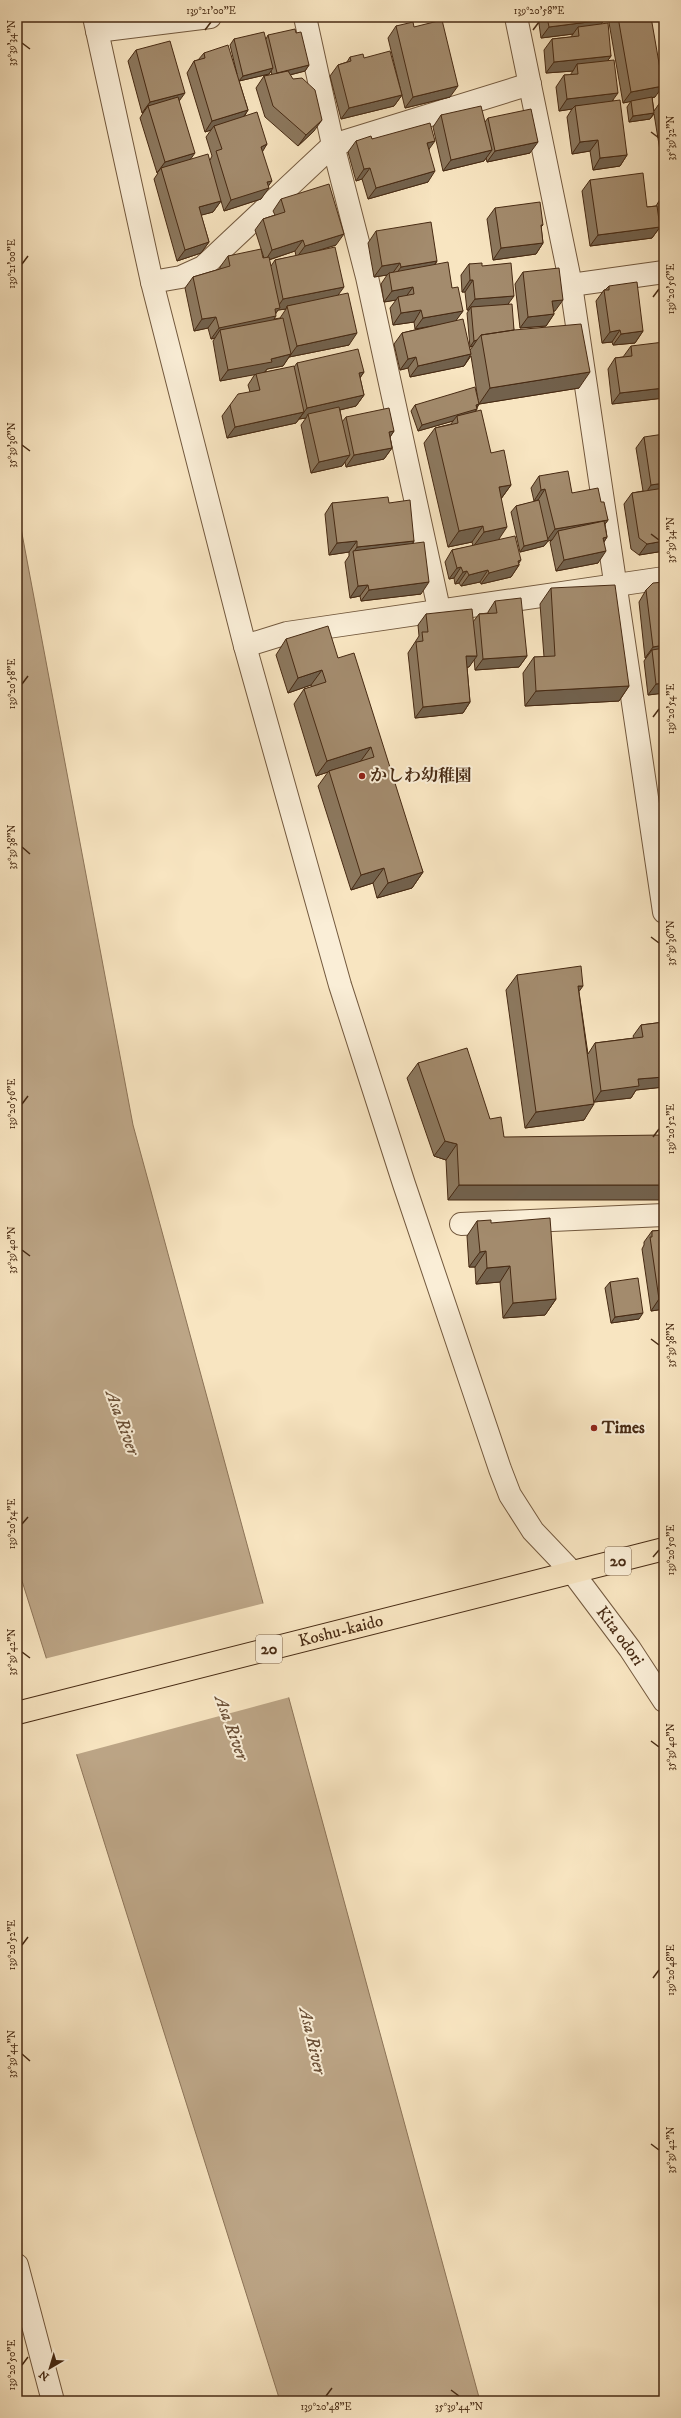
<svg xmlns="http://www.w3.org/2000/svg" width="681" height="2418" font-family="'IM FELL DW Pica','Noto Serif JP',serif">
<rect width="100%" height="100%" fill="#f8e5c1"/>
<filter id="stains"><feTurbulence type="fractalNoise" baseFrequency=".005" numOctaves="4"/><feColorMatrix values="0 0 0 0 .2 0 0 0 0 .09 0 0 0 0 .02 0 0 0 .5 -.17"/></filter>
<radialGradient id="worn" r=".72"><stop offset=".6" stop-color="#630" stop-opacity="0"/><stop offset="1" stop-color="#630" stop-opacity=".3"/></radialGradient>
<path fill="#bca586" stroke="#8d7458" d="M17 507 133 1125 480 2401H280L17 1565Z"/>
<path fill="#f8e5c1" d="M265 1603 290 1697 74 1755 44 1659Z"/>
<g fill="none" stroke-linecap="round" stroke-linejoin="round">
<defs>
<g id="minor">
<path id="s1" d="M94 17 152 282 245 646 340 985 404 1184 500 1469 510 1495 533 1531 573 1573 630 1649 664 1701"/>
<path d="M305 17 333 145 367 277 439 609"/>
<path d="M516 17 571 285 664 912"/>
<path d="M97 31 210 17"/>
<path d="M152 282 181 277 203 267 333 145 530 84"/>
<path d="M571 285 664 272"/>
<path d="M245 646 287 633 664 578"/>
<path d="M461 1224 664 1215"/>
<path d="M17 2265 53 2401"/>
</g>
<g id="highway">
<path id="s2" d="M17 1713 664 1549"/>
</g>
</defs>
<use href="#minor" stroke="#73593e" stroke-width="24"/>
<use href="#highway" stroke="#472a13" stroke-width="24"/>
<use href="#minor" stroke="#faeed7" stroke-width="22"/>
<use href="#highway" stroke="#f8e5c1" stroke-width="22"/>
</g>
<path fill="#8c785e" stroke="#472a13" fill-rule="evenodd" d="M538 17H603L601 24 611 56 608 60 613 100 627 155 620 166 593 170 590 151 572 154 567 117 572 109 559 111 556 87 564 75H570L573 71 546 73 544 50 552 39 571 37 573 34 541 38Z
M608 17H651L655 97 652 98 654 111 661 101 664 100V169H663L654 114 650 119 629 122 627 107 631 101 623 103Z
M396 26 414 27 450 97 405 108 388 38Z
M268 35 309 65 305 71 290 75 314 131 298 146 265 117 256 88 264 76 272 75 271 71 269 74 239 81 248 110 244 117 267 144 262 151 268 186 261 199 224 211 221 201 213 212 201 215 209 242 201 253 177 261 154 179 158 173H157L140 118 143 113H142L128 61 136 50 179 101 190 160H210L212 156 206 137 211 130 205 132 187 73 194 61 198 60 204 53 237 74 230 45 234 39H266Z
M350 57 402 95 394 106 341 119 330 76 338 65 347 62Z
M441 115 485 122 488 118 530 153 487 162 486 158 484 161 443 171 433 127Z
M372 139 429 149 428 182 368 199 362 179 356 181 348 152 356 141Z
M590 180 647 207 656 206 662 196H664L661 192 664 188V232L659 225 660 227 652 238 590 246 582 191Z
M281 199 336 245 313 252 338 295 349 345 289 357 283 366 267 369 265 372 294 367 297 363 364 372 360 378 364 395 356 406 340 410 342 422 346 417 394 431 390 437 392 448 384 459 346 467 345 462 342 466 311 473 301 425 306 418 299 419 296 423 227 438 222 416 230 405 250 392 248 385 255 374 220 381 213 341 215 338 211 339 208 328 194 331 185 288 193 277 220 269V267L228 256 264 258 255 230 263 219 275 215 273 211ZM295 251 296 256 275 260 271 266 269 260ZM286 309 280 318 274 319 276 313 278 310Z
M495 208 543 225 541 227 543 243 536 254 493 260 487 219Z
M376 231 437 261 435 265 452 288 463 311 455 321 470 350 473 346 470 347 467 313 469 310H467L465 292H462L461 275 469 264 482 266 509 304 514 330 579 388 479 404 477 408V409L475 412 491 453 511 485 501 499 498 540 519 564V565L511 577 481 584 480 582 461 586 459 583 455 584 454 578 449 579 445 562 452 550 473 546 472 542 448 547 424 443 435 428 451 424 453 421 418 431 411 411 415 405 478 400 471 356 464 366 410 377 408 368 400 370 394 344 402 333 436 325 415 329 414 322 393 325 390 308 396 300 384 302 381 284 387 275 374 277 368 243Z
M523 272 555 311H553L554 314 546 326 520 328 515 284Z
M609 286 643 331 635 343 613 345 612 342 602 343 596 301 604 290H605Z
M631 346 664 398 612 404 608 369 615 358 623 357Z
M644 437 664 551 639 555 631 549 624 504 632 493 643 491 636 448Z
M539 476 572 493 601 502 608 520 605 524 607 537 604 542 598 563 556 571 550 542 552 540 548 541 544 546 520 552 511 512 516 506 538 501V500L534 501 531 488Z
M332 503H389L414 541 413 543 421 594 361 601 360 596 350 598 345 562 349 556V552L329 555 325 514Z
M664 582V720L661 696 664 693 648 695 644 661 646 658H645L639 602 646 590Z
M551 588 629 686 619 701 525 706 523 673 534 657H544L540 604Z
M495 601 527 656 519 667 475 670 474 659 469 667H467L470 702 463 713 415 718 408 653 419 636 418 625 426 614 473 622 479 614 488 613V612Z
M286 639 338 658 423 872 412 888 377 898 373 883 351 890 318 786 328 772 316 776 294 704 304 689 312 687 311 685 288 693 276 655Z
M517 975 579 992 588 1054 595 1043 634 1038 633 1036 641 1025 664 1022V1087L636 1090 631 1098 594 1102 584 1120 525 1128 506 990Z
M418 1063 490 1119 504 1137 448 1200 446 1160 434 1156 407 1078Z
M477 1221 491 1223 556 1299 545 1315 503 1318 500 1282 476 1284 475 1267H469L467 1236Z
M664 1230V1309L651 1311 642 1249 644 1245V1242L652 1231Z
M610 1282 639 1319 611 1323 605 1288Z"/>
<path fill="#72614c" stroke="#472a13" d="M604 20 596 32 578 27 573 34 541 38 549 27Z
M611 56 603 67 577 64 573 71 546 73 554 62Z
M309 65 305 71 273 79 277 73Z
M273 68 269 74 239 81 243 76Z
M458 86 450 97 405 108 413 97Z
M663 86 655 97 623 103 631 92Z
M185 93 177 104 148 106 143 113H142L150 102Z
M618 93 610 104 575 106 572 109 559 111 567 99Z
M402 95 394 106 341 119 349 108Z
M248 110 240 122 214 126 211 130 205 132 212 121Z
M654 113 650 119 629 122 633 116Z
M322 120 314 131 298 146 306 135Z
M598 140 590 151 572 154 580 142Z
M435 141 427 152V143Z
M538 142 530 153 487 162 495 151Z
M267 144 260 156 261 147Z
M492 150 484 161 443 171 451 160Z
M195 153 187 164 161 168 157 173 165 162Z
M627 155 620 166 593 170 600 158Z
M370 168 362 179 356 181 364 169Z
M435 171 428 182 368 199 376 188Z
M272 181 267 188H269L261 199 224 211 231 200 267 182Z
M221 201 213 212 191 218 199 207Z
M660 227 652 238 590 246 598 235Z
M344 234 336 245 297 257 305 246Z
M303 240 295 251 265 261 272 250Z
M209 242 201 253 177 261 185 250Z
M543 243 536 254 493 260 501 248Z
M437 261 429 272 393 278 401 267Z
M400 263 392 274 389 273 387 275 374 277 382 266Z
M470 280H473L465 292H462Z
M344 287 336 298 287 306 286 309 278 310 274 316H276L269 327 220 330 215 338 211 339 219 328 277 308 283 299Z
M413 287 405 298 398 297 396 300 384 302 392 291Z
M514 296 506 307H471L469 310H467L475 299Z
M563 300 555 311 544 312 552 301Z
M421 310 414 322 393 325 401 313Z
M463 311 455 322 415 329 423 318Z
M554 314 546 326 520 328 528 317Z
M216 317 208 328 194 331 202 319Z
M620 330 612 342 602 343 610 332Z
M643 331 635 343 613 345 621 334Z
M357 333 349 345 289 357 297 346Z
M477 340 473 346 470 347 474 341Z
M291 354 283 366 267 369 264 373 220 381 228 370 271 359Z
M471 354 464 366 410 377 418 366Z
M416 357 408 368 400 370 408 359Z
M364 372 356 383 359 373Z
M590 372 579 388 479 404 475 410 477 409 473 415 457 416 453 421 418 431 422 425 479 404 490 388Z
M664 388V398L612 404 620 393Z
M364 395 356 406 309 417 308 414 306 418 299 419 307 408Z
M304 412 296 423 227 438 235 427Z
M394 431 386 443 389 432Z
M392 448 384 459 346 467 354 455Z
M350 455 342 466 311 473 319 462Z
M664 483V493L644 496 651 485Z
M511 485 500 500 499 487Z
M545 489 538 500 534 501 541 490Z
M608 520 600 531H558L552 540 548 541 544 546 520 552 524 546 547 540 555 529Z
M483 526 472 542 448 547 459 531Z
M507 527 497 542 473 547 484 532Z
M607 537 600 548 603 538Z
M357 541 349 552 329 555 337 543Z
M414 541 407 552 353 553 357 547Z
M664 541V551L639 555 647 544Z
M606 551 598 563 556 571 564 560Z
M521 560 517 566 519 565 511 577 481 584 489 573Z
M461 567 454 578 449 579 457 568Z
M488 570 480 582 461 586 469 575Z
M467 571 459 583 455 584 463 572Z
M429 582 421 594 361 601 369 590Z
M368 585 360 596 350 598 358 586Z
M664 645V656L652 650 646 658H645L653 647Z
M466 656H477L469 667 458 668Z
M527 656 519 667 475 670 483 659Z
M322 670 311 685 288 693 298 678Z
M664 683V693L648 695 656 684Z
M629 686 619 701 525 706 536 691Z
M470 702 463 713 415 718 423 707Z
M371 747 360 762 329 771 328 772 316 776 327 761Z
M384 868 373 883 351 890 361 875Z
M423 872 412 888 377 898 388 883Z
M578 986H583L572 1001Z
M664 1077V1087L636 1090 631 1098 594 1102 601 1091 638 1079Z
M594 1104 584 1120 525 1128 536 1112Z
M445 1141 457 1144 446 1160 434 1156Z
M459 1185H664V1200H448Z
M486 1251 475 1267H469L480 1252Z
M510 1266 500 1282 476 1284 487 1268Z
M556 1299 545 1315 503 1318 513 1303Z
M659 1299H664V1309L651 1311Z
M643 1313 639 1319 611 1323 615 1317Z"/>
<path fill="#a38b6d" stroke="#472a13" d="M547 17H603L604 20 549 27Z
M618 17H651L663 86 631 92Z
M442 20 458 86 413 97 396 26 413 22 414 27Z
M608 23 611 56 554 62 552 39 579 36 578 27Z
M295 29 296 33 301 32 309 65 277 73 268 35Z
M264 32 273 68 243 76 234 39Z
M170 41 185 93 150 102 136 50Z
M228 45 248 110 212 121 194 61 205 58 204 53Z
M390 51 402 95 349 108 338 65 351 61 350 57 363 54 364 58Z
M614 60 618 93 567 99 564 75 578 74 577 64Z
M288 71 293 79 302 78 315 90 322 120 306 135 273 106 264 76Z
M178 97 195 153 165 162 148 106Z
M652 97 654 113 633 116 631 101Z
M620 100 627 155 600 158 598 140 580 142 575 106Z
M664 100V118L661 101Z
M481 106 492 150 451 160 441 115Z
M531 109 538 142 495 151 488 118Z
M257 112 267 144 261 147 272 181 267 182 269 188 231 200 216 151 222 149 214 126Z
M430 123 435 141 427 143 435 171 376 188 370 168 364 169 356 141 371 136 372 139Z
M208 154 221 201 199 207 209 242 185 250 161 168Z
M643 173 647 207 657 206 660 227 598 235 590 180Z
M329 184 344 234 305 246 303 240 272 250 263 219 285 212 281 199Z
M540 202 543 225H541L543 243 501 248 495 208Z
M431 222 437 261 401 267 400 263 382 266 376 231Z
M335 247 344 287 283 299 275 260Z
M261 249 263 258 269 257 280 308 275 309 276 316 219 328 216 317 202 319 193 277 230 266 228 256Z
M448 262 452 288 458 287 463 311 423 318 421 310 401 313 398 297 414 294 413 287 392 291 389 273Z
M482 263V266L511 263 514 296 475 299 473 280H470L469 264Z
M559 268 563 300 552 301 554 314 528 317 523 272Z
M637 282 643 331 621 334 620 330 610 332 604 290H609V286Z
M348 293 357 333 297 346 287 306Z
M512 304 514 330 481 335 477 340 474 341 471 307Z
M283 318 291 354 271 359 272 362 228 370 220 330Z
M463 319 471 354 418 366 416 357 408 359 402 333Z
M581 324 590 372 490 388 481 335 514 330Z
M664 342V388L620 393 615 358 632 356 631 346Z
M358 349 364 372 359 373 364 395 307 408 297 363Z
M294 366 304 412 235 427 230 405 238 394 260 390 256 374Z
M475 387 479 404 476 405 477 409 422 425 415 405Z
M339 407 350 455 319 462 308 414Z
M389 408 394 431 389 432 392 448 354 455 346 417Z
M481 410 491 453 504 450 511 485 499 487 507 527 484 532 483 526 459 531 435 428 458 423 457 416Z
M664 434V483L651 485 644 437Z
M568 471 572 493 598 488 601 502H604L608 520 555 529 545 489 541 490 539 476Z
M664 488V541L647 544 639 538 632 493Z
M388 497 389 503 410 500 414 541 357 547V541L337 543 332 503Z
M539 500 548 540 524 546 516 506Z
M604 521 607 537 603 538 606 551 564 560 558 531Z
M515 536 521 560 518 561 519 565 489 573 488 570 469 575 467 571 463 572 461 567 457 568 452 550Z
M424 542 429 582 369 590 368 585 358 586 353 551Z
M664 582V645L653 647 646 590 653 583Z
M615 585 629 686 536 691 534 657 555 656 551 588Z
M521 598 527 656 483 659 479 614 497 613 495 601Z
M472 609 477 656H466L470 702 423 707 416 642 423 641 422 632H428L426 614Z
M328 626 338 658 354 653 423 872 388 883 384 868 361 875 329 771 374 757 371 747 327 761 304 689 326 682 322 670 298 678 286 639Z
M664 648V683L656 684 652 650Z
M581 966 583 986H578L594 1104 536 1112 517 975Z
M664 1022V1077L638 1079 639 1086 601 1091 595 1043 643 1037 641 1025Z
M467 1048 490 1119 501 1117 504 1137 664 1135V1185H459L457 1144 445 1141 418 1063Z
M550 1218 556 1299 513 1303 510 1266 487 1268 486 1251 480 1252 477 1221 491 1220V1223Z
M664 1230V1299H659L650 1237H652V1231Z
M638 1278 643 1313 615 1317 610 1282Z"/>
<path fill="none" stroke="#472a13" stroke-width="1.5" d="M205 30 211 22M533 30 539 22M22 43 30 49M651 132 659 138M22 264 28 256M653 297 659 289M22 445 30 451M651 534 659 540M22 684 28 676M653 717 659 709M22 847 30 854M651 937 659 943M22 1104 28 1096M653 1137 659 1129M22 1250 30 1256M651 1339 659 1345M22 1524 28 1517M653 1557 659 1550M22 1652 30 1658M651 1741 659 1747M22 1945 28 1937M653 1978 659 1970M22 2054 30 2061M651 2144 659 2150M22 2365 28 2357M451 2390 459 2396M326 2396 332 2388"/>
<g fill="#8f2418" stroke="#faeed7" stroke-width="1.5">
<circle cx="362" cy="776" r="4"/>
<circle cx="594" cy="1428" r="4"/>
</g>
<g text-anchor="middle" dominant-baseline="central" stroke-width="4" stroke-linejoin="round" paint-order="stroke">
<g fill="#faeed7" stroke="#7d654e" stroke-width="1">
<rect x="605" y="1547" width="26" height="28" rx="3"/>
<rect x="256" y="1635" width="26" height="28" rx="3"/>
</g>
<g font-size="16" font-weight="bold" fill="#472a13">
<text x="618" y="1561">20</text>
<text x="269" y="1649">20</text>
</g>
<g font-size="17" font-weight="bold" fill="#472a13" stroke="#faeed7" text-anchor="start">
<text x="370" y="776">かしわ幼稚園</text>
<text x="602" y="1428">Times</text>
</g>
<g font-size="17" fill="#472a13" stroke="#faeed7">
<text stroke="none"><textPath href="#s2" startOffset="334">Koshu-kaido</textPath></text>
<text stroke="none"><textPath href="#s1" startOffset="1716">Kita odori</textPath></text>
</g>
<g font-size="18" font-style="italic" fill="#6a4f36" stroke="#faeed7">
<text transform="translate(122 1423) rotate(70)">Asa River</text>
<text transform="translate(231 1728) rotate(70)">Asa River</text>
<text transform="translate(312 2041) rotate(77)">Asa River</text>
</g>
</g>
<rect width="681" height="2418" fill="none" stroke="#f8e5c1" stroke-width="44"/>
<g transform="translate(50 2368) rotate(218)" stroke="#faeed7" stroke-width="3" paint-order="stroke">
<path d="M0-3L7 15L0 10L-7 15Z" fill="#472a13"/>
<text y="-6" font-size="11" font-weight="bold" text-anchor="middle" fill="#472a13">N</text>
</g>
<rect x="22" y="22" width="637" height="2374" fill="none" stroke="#472a13" stroke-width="1.5"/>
<g font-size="10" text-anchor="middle" fill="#472a13">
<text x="211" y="14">139°21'00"E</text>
<text x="539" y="14">139°20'58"E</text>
<text transform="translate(11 43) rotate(-90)" y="4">35°39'34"N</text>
<text transform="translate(670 138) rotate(-90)" y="4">35°39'32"N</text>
<text transform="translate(11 264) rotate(-90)" y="4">139°21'00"E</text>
<text transform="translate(670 289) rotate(-90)" y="4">139°20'56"E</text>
<text transform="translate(11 445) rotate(-90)" y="4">35°39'36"N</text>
<text transform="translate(670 540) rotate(-90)" y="4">35°39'34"N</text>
<text transform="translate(11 684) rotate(-90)" y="4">139°20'58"E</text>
<text transform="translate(670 709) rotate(-90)" y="4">139°20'54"E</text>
<text transform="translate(11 847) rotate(-90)" y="4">35°39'38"N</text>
<text transform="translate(670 943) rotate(-90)" y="4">35°39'36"N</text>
<text transform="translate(11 1104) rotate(-90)" y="4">139°20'56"E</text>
<text transform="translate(670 1129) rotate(-90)" y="4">139°20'52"E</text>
<text transform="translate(11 1250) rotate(-90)" y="4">35°39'40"N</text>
<text transform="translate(670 1345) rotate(-90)" y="4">35°39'38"N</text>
<text transform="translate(11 1524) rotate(-90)" y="4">139°20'54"E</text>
<text transform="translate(670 1550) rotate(-90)" y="4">139°20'50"E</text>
<text transform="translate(11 1652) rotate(-90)" y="4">35°39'42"N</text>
<text transform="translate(670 1747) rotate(-90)" y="4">35°39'40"N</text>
<text transform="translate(11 1945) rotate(-90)" y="4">139°20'52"E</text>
<text transform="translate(670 1970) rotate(-90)" y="4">139°20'48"E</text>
<text transform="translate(11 2054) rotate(-90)" y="4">35°39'44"N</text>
<text transform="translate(670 2150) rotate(-90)" y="4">35°39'42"N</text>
<text transform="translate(11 2365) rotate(-90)" y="4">139°20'50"E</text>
<text x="326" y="2410">139°20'48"E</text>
<text x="459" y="2410">35°39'44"N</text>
</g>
<rect width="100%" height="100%" filter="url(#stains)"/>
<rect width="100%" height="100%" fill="url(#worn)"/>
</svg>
